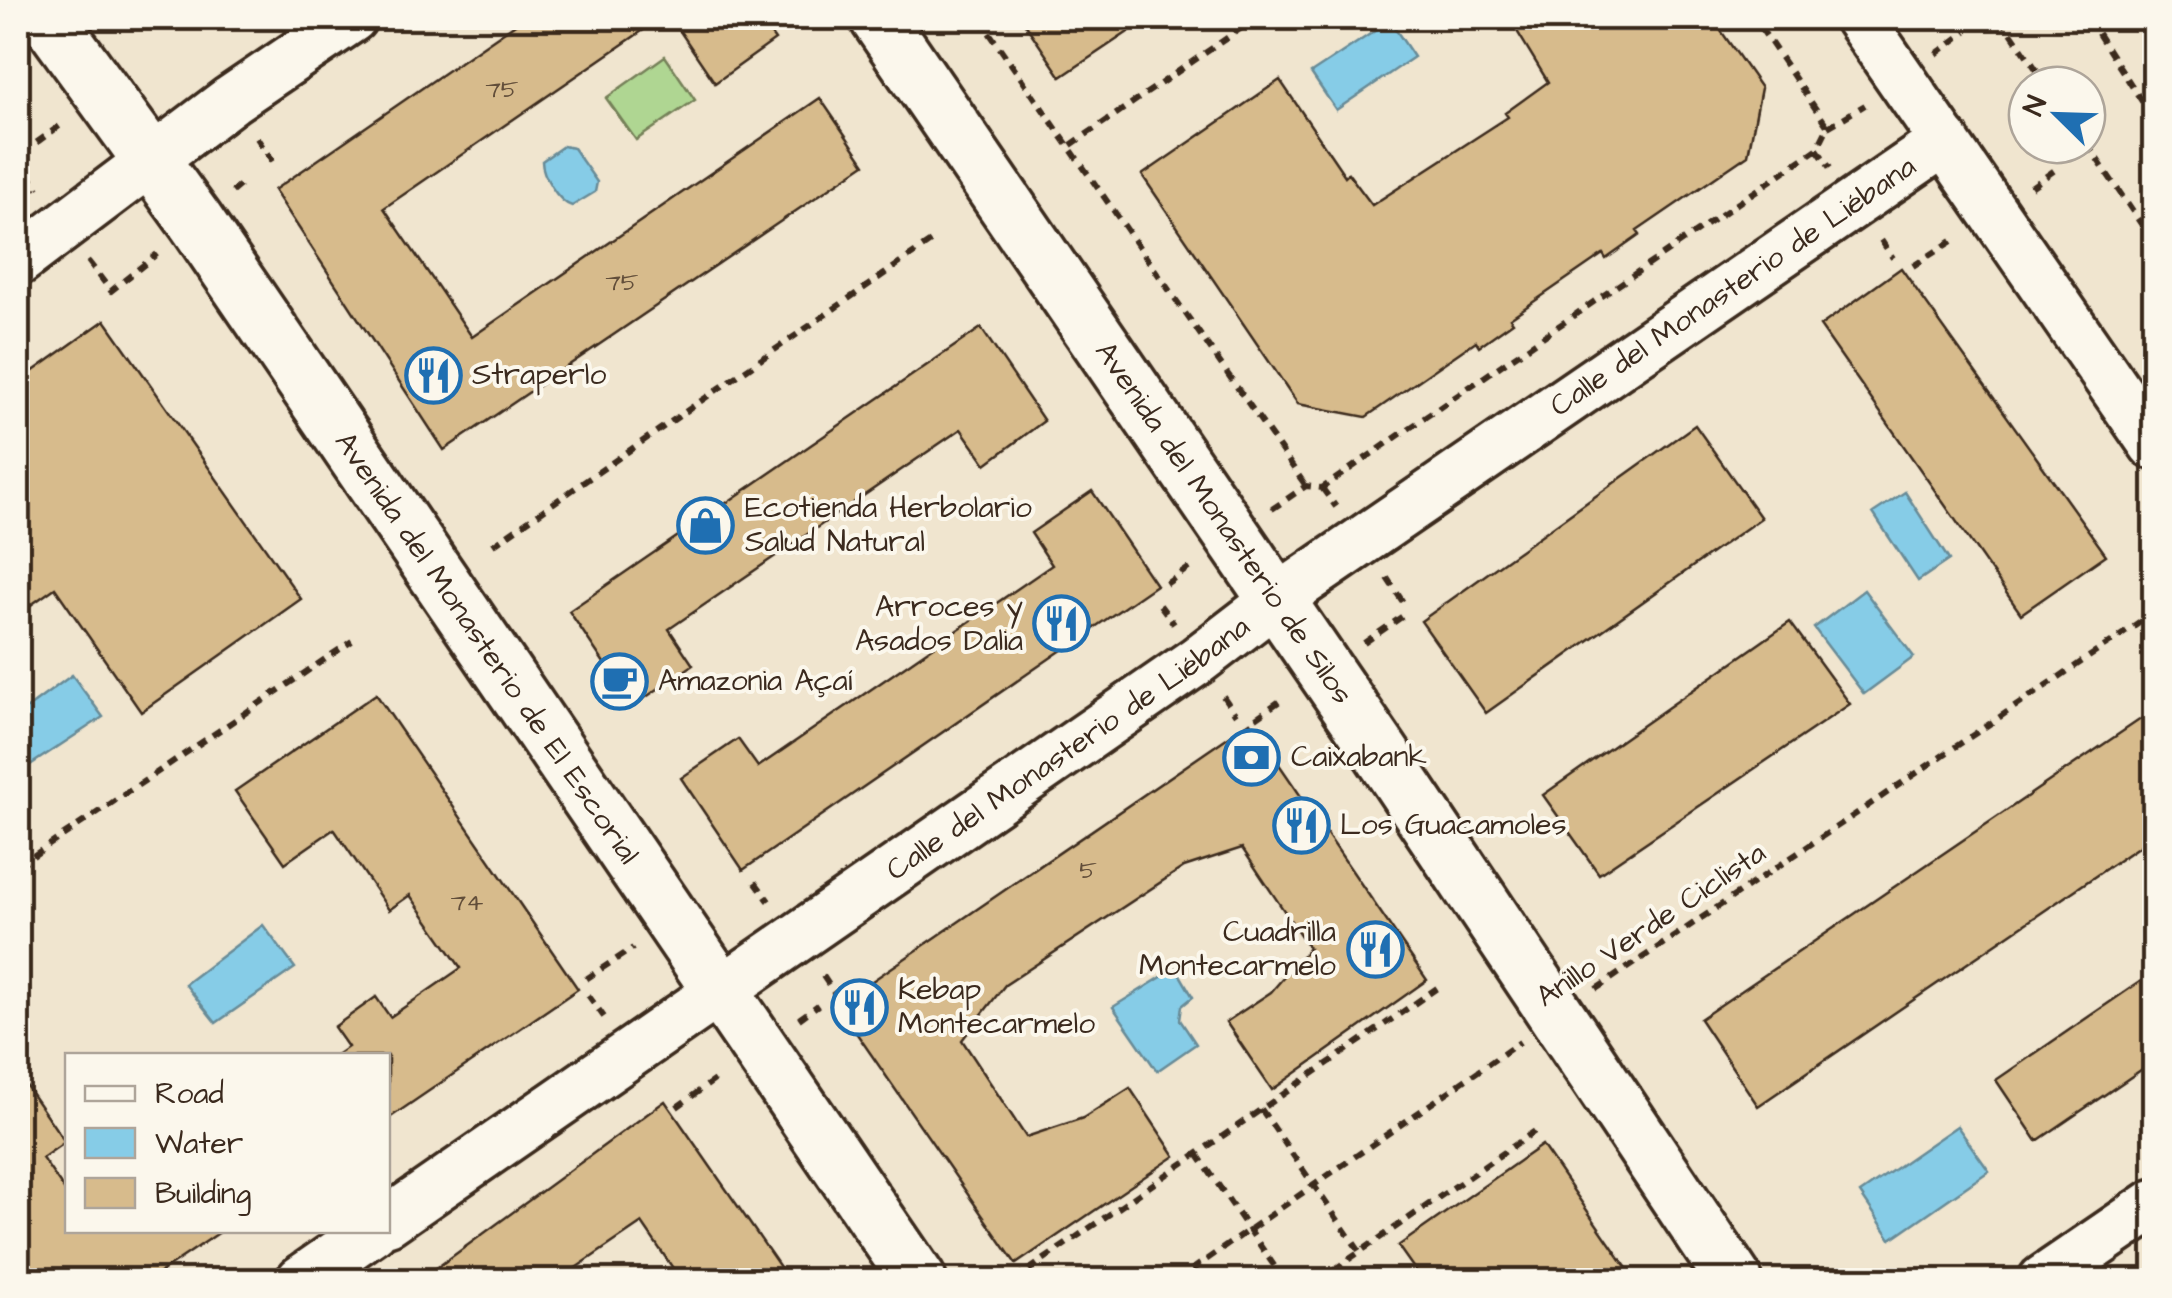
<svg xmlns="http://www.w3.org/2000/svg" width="2172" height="1298" font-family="'Architects Daughter',sans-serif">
<rect width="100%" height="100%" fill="#f0e5cf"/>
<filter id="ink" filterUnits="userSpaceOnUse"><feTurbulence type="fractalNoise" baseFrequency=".01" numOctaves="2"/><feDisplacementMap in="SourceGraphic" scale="20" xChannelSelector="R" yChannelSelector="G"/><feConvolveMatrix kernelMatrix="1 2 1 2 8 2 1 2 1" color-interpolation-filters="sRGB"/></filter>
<g filter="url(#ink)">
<path fill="#afd692" stroke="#758058" stroke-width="2.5" d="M665 56 695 100 636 140 606 98Z"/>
<path fill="#86cce7" stroke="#688b97" stroke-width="2.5" d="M1390 21 1414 57 1336 110 1311 73Z
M563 146 573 148 597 182 595 192 572 206C558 202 542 175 542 161Z
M1905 492 1949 560 1918 581 1873 513Z
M1864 590 1914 657 1864 694 1814 628Z
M72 675 103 717 18 773V715Z
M263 925 295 968 216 1023 185 984Z
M1176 968 1193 997 1182 1006 1180 1020 1196 1044 1157 1071 1113 1007Z
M1957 1126 1989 1171 1891 1239 1860 1193Z"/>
<path fill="#d7bb8c" stroke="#3b2a1e" stroke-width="2.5" d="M524 18H661L384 208 472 337 820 98 865 164 444 450 274 190Z
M671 18H759L775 40 715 83Z
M1021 18H1149L1061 77Z
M1509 18H1712L1761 88 1748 155 1637 231 1640 235 1606 259 1603 254 1510 318 1513 322 1479 346 1476 341 1366 417 1298 404 1142 175 1280 80 1345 176 1348 173 1372 205 1508 117 1505 113 1548 82Z
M1901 268 2106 555 2021 614 1820 326Z
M105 320 301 599 141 712 55 588 18 614V382Z
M981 328 1044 421 986 464 961 429 669 629 693 665 633 706 569 611Z
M1695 425 1761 518 1486 713 1421 621Z
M1092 491 1156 585 743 870 681 778 738 739 758 767 1052 565 1031 533Z
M1790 622 1850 704 1599 874 1543 795Z
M376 694 578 989 388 1119V1056H335L348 1047 334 1027 376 997 390 1017 461 968 410 895 389 910 334 829 285 863 235 791Z
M2154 710V836L1758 1106 1700 1019Z
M1250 722 1427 980 1272 1090 1226 1022 1271 992 1309 948 1242 848 1184 867 1005 985 962 1040 1026 1137 1083 1118 1130 1088 1175 1156 1016 1264 837 1005Z
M2154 972V1061L2037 1141 1996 1080Z
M18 1074 65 1142 42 1158 68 1195V1230H223L149 1280H18Z
M665 1101 789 1280H681L642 1223 558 1280H420Z
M1542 1145 1635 1280H1422L1398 1246Z"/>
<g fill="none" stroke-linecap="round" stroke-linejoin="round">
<defs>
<g id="minor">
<path d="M1859 18 2154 445"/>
<path d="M18 261 231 100 352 18"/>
<path id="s1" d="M388 1221 1198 660 1276 600 1945 141"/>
<path d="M301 1280 373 1230"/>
<path d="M2043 1280 2154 1204"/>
</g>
<g id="tertiary">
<path id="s2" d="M48 18 196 222 918 1280"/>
<path id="s3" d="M878 18 1380 751 1734 1280"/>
</g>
</defs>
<use href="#minor" stroke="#3b2a1e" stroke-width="55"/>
<use href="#tertiary" stroke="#3b2a1e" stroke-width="62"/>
<path stroke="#3b2a1e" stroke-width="6" stroke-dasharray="10 8" stroke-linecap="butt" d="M979 18 1306 486
M2001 18 2047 85
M2088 18 2154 120
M1936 54 1966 32
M1828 127 1865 105
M257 138 273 162
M2087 144 2154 243
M1071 145 1256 18
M1817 149 1830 168
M22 153 65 122
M27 173 38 189
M2031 187 2059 167
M232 192 245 181
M1881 240 1893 258
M88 261 111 291 157 254
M1913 266 1955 239
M1322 488 1336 507
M1272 509 1306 486 1322 488 1817 149 1828 127 1754 18
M493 545 932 241
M1387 578 1403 602
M1166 584 1193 565
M1160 605 1174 624
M1364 643 1403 616
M1223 696 1236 715
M1256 718 1284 698
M18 866 352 641
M755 882 769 901
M823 976 835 994
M586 979 633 948
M1596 989 2154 613
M588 995 604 1017
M799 1019 818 1005
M677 1107 720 1076
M1261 1109 1360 1252
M1197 1154 1284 1280
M1014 1280 1440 986
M1177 1280 1520 1042
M1319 1280 1538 1129"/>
<use href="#minor" stroke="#fbf7ec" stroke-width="48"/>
<use href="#tertiary" stroke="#fbf7ec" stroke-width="55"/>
</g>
</g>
<defs>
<symbol id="restaurant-ring" viewBox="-11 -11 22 22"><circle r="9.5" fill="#fbf7ec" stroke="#1f6fb2" stroke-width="1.5"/><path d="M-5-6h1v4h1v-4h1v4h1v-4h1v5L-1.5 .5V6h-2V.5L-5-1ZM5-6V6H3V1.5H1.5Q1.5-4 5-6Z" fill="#1f6fb2"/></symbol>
<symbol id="shop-ring" viewBox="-11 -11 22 22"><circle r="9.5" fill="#fbf7ec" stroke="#1f6fb2" stroke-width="1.5"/><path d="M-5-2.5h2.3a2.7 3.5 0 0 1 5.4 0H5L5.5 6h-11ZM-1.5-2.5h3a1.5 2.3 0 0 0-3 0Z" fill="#1f6fb2"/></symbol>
<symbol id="cafe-ring" viewBox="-11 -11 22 22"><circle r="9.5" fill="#fbf7ec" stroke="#1f6fb2" stroke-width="1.5"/><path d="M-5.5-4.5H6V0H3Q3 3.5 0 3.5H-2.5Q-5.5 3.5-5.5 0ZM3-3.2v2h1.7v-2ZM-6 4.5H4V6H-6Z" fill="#1f6fb2"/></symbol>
<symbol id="bank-ring" viewBox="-11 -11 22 22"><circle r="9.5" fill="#fbf7ec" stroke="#1f6fb2" stroke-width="1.5"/><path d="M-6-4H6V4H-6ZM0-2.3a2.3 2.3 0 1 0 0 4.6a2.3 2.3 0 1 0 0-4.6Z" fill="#1f6fb2"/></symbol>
</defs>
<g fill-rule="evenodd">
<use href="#restaurant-ring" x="402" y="344" width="63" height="63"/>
<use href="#shop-ring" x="674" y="494" width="63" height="63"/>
<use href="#restaurant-ring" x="1030" y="592" width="63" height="63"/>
<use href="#cafe-ring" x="588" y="650" width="63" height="63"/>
<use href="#bank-ring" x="1220" y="726" width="63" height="63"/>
<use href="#restaurant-ring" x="1270" y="794" width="63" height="63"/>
<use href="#restaurant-ring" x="1344" y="918" width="63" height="63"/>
<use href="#restaurant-ring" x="828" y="976" width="63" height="63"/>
</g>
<g text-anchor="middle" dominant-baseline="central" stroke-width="8" stroke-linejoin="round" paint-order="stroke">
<g font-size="25" fill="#624e3a">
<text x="502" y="89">75</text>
<text x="622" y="282">75</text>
<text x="1088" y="870">5</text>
<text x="467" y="902">74</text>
</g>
<g font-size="30" fill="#3b2a1e" stroke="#fbf7ec">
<text stroke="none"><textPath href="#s1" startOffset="1638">Calle del Monasterio de Liébana</textPath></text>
<text stroke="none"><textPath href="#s3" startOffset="612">Avenida del Monasterio de Silos</textPath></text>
<text stroke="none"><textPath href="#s2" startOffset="768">Avenida del Monasterio de El Escorial</textPath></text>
<text stroke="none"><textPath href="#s1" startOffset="828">Calle del Monasterio de Liébana</textPath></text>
<text transform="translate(1651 925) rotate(-34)">Anillo Verde Ciclista</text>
</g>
<g font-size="30" fill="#3b2a1e" stroke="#fbf7ec" text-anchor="start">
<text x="472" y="375">Straperlo</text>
<text x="745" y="508">Ecotienda Herbolario<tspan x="745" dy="34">Salud Natural</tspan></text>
<text x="1023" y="607" text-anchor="end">Arroces y<tspan x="1023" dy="34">Asados Dalia</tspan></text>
<text x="658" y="681">Amazonia Açaí</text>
<text x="1291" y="757">Caixabank</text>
<text x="1340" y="825">Los Guacamoles</text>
<text x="1336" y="932" text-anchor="end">Cuadrilla<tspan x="1336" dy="34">Montecarmelo</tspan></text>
<text x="898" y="990">Kebap<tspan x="898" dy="34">Montecarmelo</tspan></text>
</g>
</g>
<rect width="2172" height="1298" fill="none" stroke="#fbf7ec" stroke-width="60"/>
<rect x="30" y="30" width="2112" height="1238" fill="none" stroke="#3b2a1e" stroke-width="4" filter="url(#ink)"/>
<rect x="65" y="1053" width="325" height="180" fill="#fbf7ec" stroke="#aea59a" stroke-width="2.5"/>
<rect x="85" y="1086" width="50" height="15" fill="#fbf7ec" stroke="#aea59a" stroke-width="2.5"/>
<text x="155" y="1103" font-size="30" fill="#3b2a1e">Road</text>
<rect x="85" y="1128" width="50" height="30" fill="#86cce7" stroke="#aea59a" stroke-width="2.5"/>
<text x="155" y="1153" font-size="30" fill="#3b2a1e">Water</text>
<rect x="85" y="1178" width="50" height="30" fill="#d7bb8c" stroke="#aea59a" stroke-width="2.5"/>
<text x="155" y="1203" font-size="30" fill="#3b2a1e">Building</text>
<g transform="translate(2057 115) rotate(293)"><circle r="48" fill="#fbf7ec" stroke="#aea59a" stroke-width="2.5"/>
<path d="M0-8L18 38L0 25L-18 38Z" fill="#1f6fb2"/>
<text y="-15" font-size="28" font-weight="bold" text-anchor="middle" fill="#3b2a1e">N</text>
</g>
</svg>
